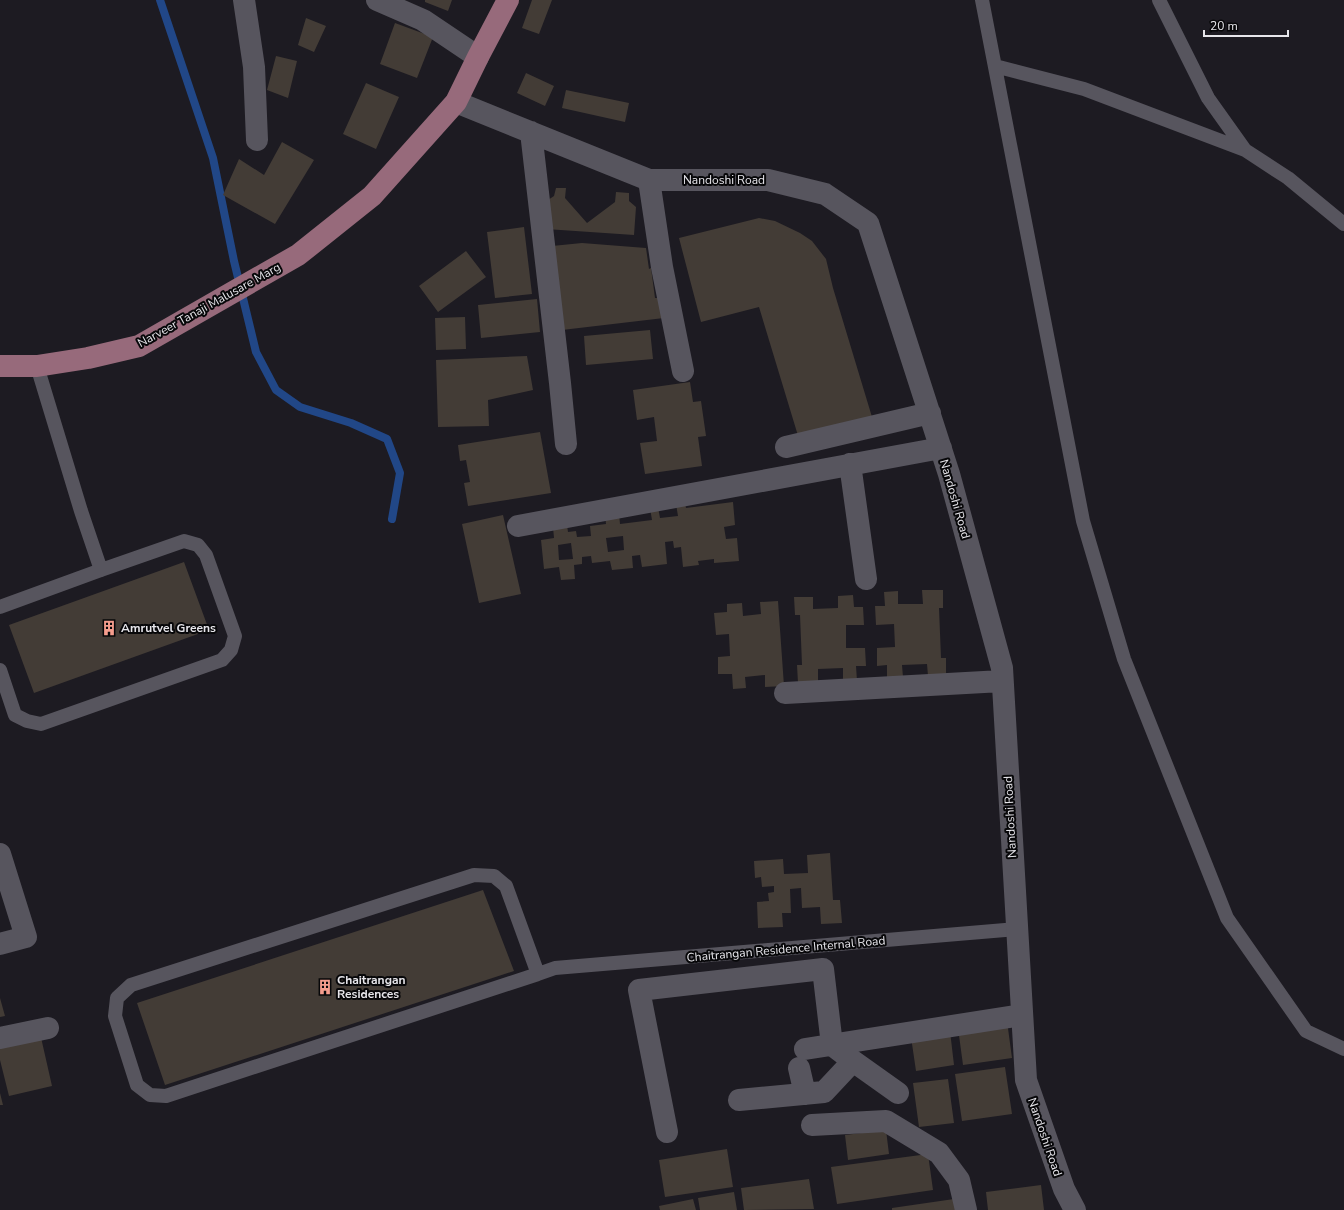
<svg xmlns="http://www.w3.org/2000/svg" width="1344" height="1210" font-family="'Nunito Sans',sans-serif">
<rect width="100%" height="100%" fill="#1d1b22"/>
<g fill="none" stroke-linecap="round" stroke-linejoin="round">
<path stroke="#214787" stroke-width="8" d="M160 0 213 158 234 261 256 352 276 390 300 407 351 423 387 439 400 473 392 519"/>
</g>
<path fill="#433c36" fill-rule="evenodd" d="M425 0H452L448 11 425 2Z
M532 0H552L539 34 522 28Z
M306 18 326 26 314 52 298 45Z
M395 23 433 37 417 78 380 64Z
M276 56 297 61 288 98 267 90Z
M526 73 554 86 545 106 517 93Z
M366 83 399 97 376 149 343 134Z
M566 90 629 103 625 122 562 108Z
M282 142 314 160 275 224 223 195 239 159 264 175Z
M556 188H566L565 198 587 223 615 202 616 192 629 193V201L636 207 634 235 546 229 548 200 554 196Z
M759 218 775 221 800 233 812 241 826 259 833 288 872 417 799 439 759 307 701 322 679 238Z
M524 227 532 294 495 298 487 232Z
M582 243 646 248 649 269 651 268 655 298H662L664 318 562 330 552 246Z
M466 251 486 277 438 312 419 286Z
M537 299 540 332 481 338 478 305Z
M465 317 466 349 436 350 435 318Z
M650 330 653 359 586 365 584 336Z
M527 356 533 390 488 400 489 426 438 427 436 360Z
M690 382 693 402 701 401 706 436 698 437 702 466 645 474 640 443 657 441 654 417 637 420 633 390Z
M540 432 551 493 468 506 464 483 470 482 466 460 460 461 458 445Z
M733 502 735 525 724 527 726 539 737 538 739 561 714 563V559L698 561 699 565 683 567 681 547 674 548 673 541 665 542 667 564 642 567 640 555 632 556 633 568 612 570 610 561 592 563 591 556 582 557V564L574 565 575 579 561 580 559 567 544 569 541 540 554 538 553 527 567 525 568 532 576 531 577 537 591 536 590 526 606 524 605 515 619 514 620 524 652 520 650 508 658 507 660 518 678 516 676 504 685 503 686 508ZM623 536 624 550 608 552 606 538ZM571 543 573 559 559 560 558 545Z
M503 515 521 594 479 603 462 524Z
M184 562 209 630 34 693 9 625Z
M922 590H943V608H939L941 658H946V675L928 676 927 664 902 665 903 677 887 678V665L877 666V648L895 647 894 624 876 625 875 606H885L884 592 898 591V604H923Z
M853 595 854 607H863L864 625H846V648H865L866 666H856L857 681H843V668L818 669V682L798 683 797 665H802L800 615H795L794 597H813V609L838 608V596Z
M778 601 784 686 765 687V675L745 677 746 688 733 689 732 674H718V657L730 656 729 634 716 635 714 613 727 612V604L742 603 743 616 761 614 760 602Z
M830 853 833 900H840L842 923 821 924 820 907 802 908 801 888 790 889 791 913H782L783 927 758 928 757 902 769 901 768 893 774 892V886L762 887 761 877 755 878 754 861 783 859 784 874 808 873 807 855Z
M483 890 514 971 165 1085 137 1003Z
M0 998 5 1016 0 1017Z
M1007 1021 1012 1058 963 1065 958 1028Z
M950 1031 954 1065 916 1071 911 1037Z
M40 1033 52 1086 9 1096 0 1060V1043Z
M1005 1067 1012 1114 962 1121 955 1074Z
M948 1079 954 1123 919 1127 913 1083Z
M0 1093 3 1105H0Z
M886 1130 889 1154 848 1160 845 1135Z
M727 1149 733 1187 665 1197 659 1160Z
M928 1154 933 1190 837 1204 831 1167Z
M809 1179 814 1209 744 1210 741 1188Z
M1041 1185 1044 1210H988L986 1192Z
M734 1192 737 1210H700L698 1198Z
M693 1199 696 1210H660L659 1206Z
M954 1199 956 1210H892V1208Z"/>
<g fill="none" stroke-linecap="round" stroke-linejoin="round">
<path stroke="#57555e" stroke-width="14" d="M982 0 1083 521 1124 659 1227 918 1306 1031 1344 1049
M1159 0 1208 98 1245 150
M995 66 1084 89 1245 150 1288 178 1344 224
M37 366 81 511 101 570
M0 607 101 570 184 541 198 545 206 555 235 636 231 650 222 660 41 724 27 721 15 715 0 670
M538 974 506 886 494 876 474 875 131 985 117 998 115 1016 137 1085 150 1095 166 1096 538 974 555 968 1017 929"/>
<path stroke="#57555e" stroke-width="22" d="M244 0 254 67 257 140
M377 0 423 20 478 57
M456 102 649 180H768L825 194 868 223 949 474 1002 668 1026 1080 1064 1189 1075 1210
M531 132 560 383 566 444
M649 180 662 267 683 371
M786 447 930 413
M850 464 866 579
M518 526 941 448
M785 693 1002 681
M0 854 26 937 0 944
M0 1038 48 1028
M805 1049 1022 1015
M799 1068 805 1094
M739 1100 824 1092 853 1061 898 1093
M812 1125 886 1121 939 1153 959 1180 966 1210
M667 1132 639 990 823 969 832 1045 853 1061"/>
<path stroke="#976a7b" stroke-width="22" d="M0 366H37L88 358 139 346 298 255 372 196 456 102 478 57 508 0"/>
</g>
<defs>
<symbol id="building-bare" viewBox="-9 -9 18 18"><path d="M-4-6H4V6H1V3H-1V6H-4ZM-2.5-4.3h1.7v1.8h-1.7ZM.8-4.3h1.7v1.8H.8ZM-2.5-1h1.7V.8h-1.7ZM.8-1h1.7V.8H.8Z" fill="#f59d8d" stroke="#070709" stroke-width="2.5" paint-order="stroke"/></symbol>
</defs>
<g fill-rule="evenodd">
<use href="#building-bare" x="98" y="617" width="22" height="22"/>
<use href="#building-bare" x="314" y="976" width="22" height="22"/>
</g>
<g text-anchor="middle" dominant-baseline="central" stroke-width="4" stroke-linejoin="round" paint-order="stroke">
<g font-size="12" fill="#e7e6eb" stroke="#070709">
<text x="724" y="180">Nandoshi Road</text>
<text transform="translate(209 305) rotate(-29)">Narveer Tanaji Malusare Marg</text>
<text transform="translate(955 499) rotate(74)">Nandoshi Road</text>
<text transform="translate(1010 817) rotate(-93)">Nandoshi Road</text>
<text transform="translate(786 949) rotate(-5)">Chaitrangan Residence Internal Road</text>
<text transform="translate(1045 1137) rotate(71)">Nandoshi Road</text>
</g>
<g font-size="12" font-weight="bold" fill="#e7e6eb" stroke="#070709" text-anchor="start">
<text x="121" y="628">Amrutvel Greens</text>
<text x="337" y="980">Chaitrangan<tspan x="337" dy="14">Residences</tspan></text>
</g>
</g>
<path d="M1204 30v6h84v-6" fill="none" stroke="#e7e6eb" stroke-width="2"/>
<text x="1210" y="30" font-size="12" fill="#e7e6eb" stroke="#070709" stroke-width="3" paint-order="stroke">20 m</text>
</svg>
